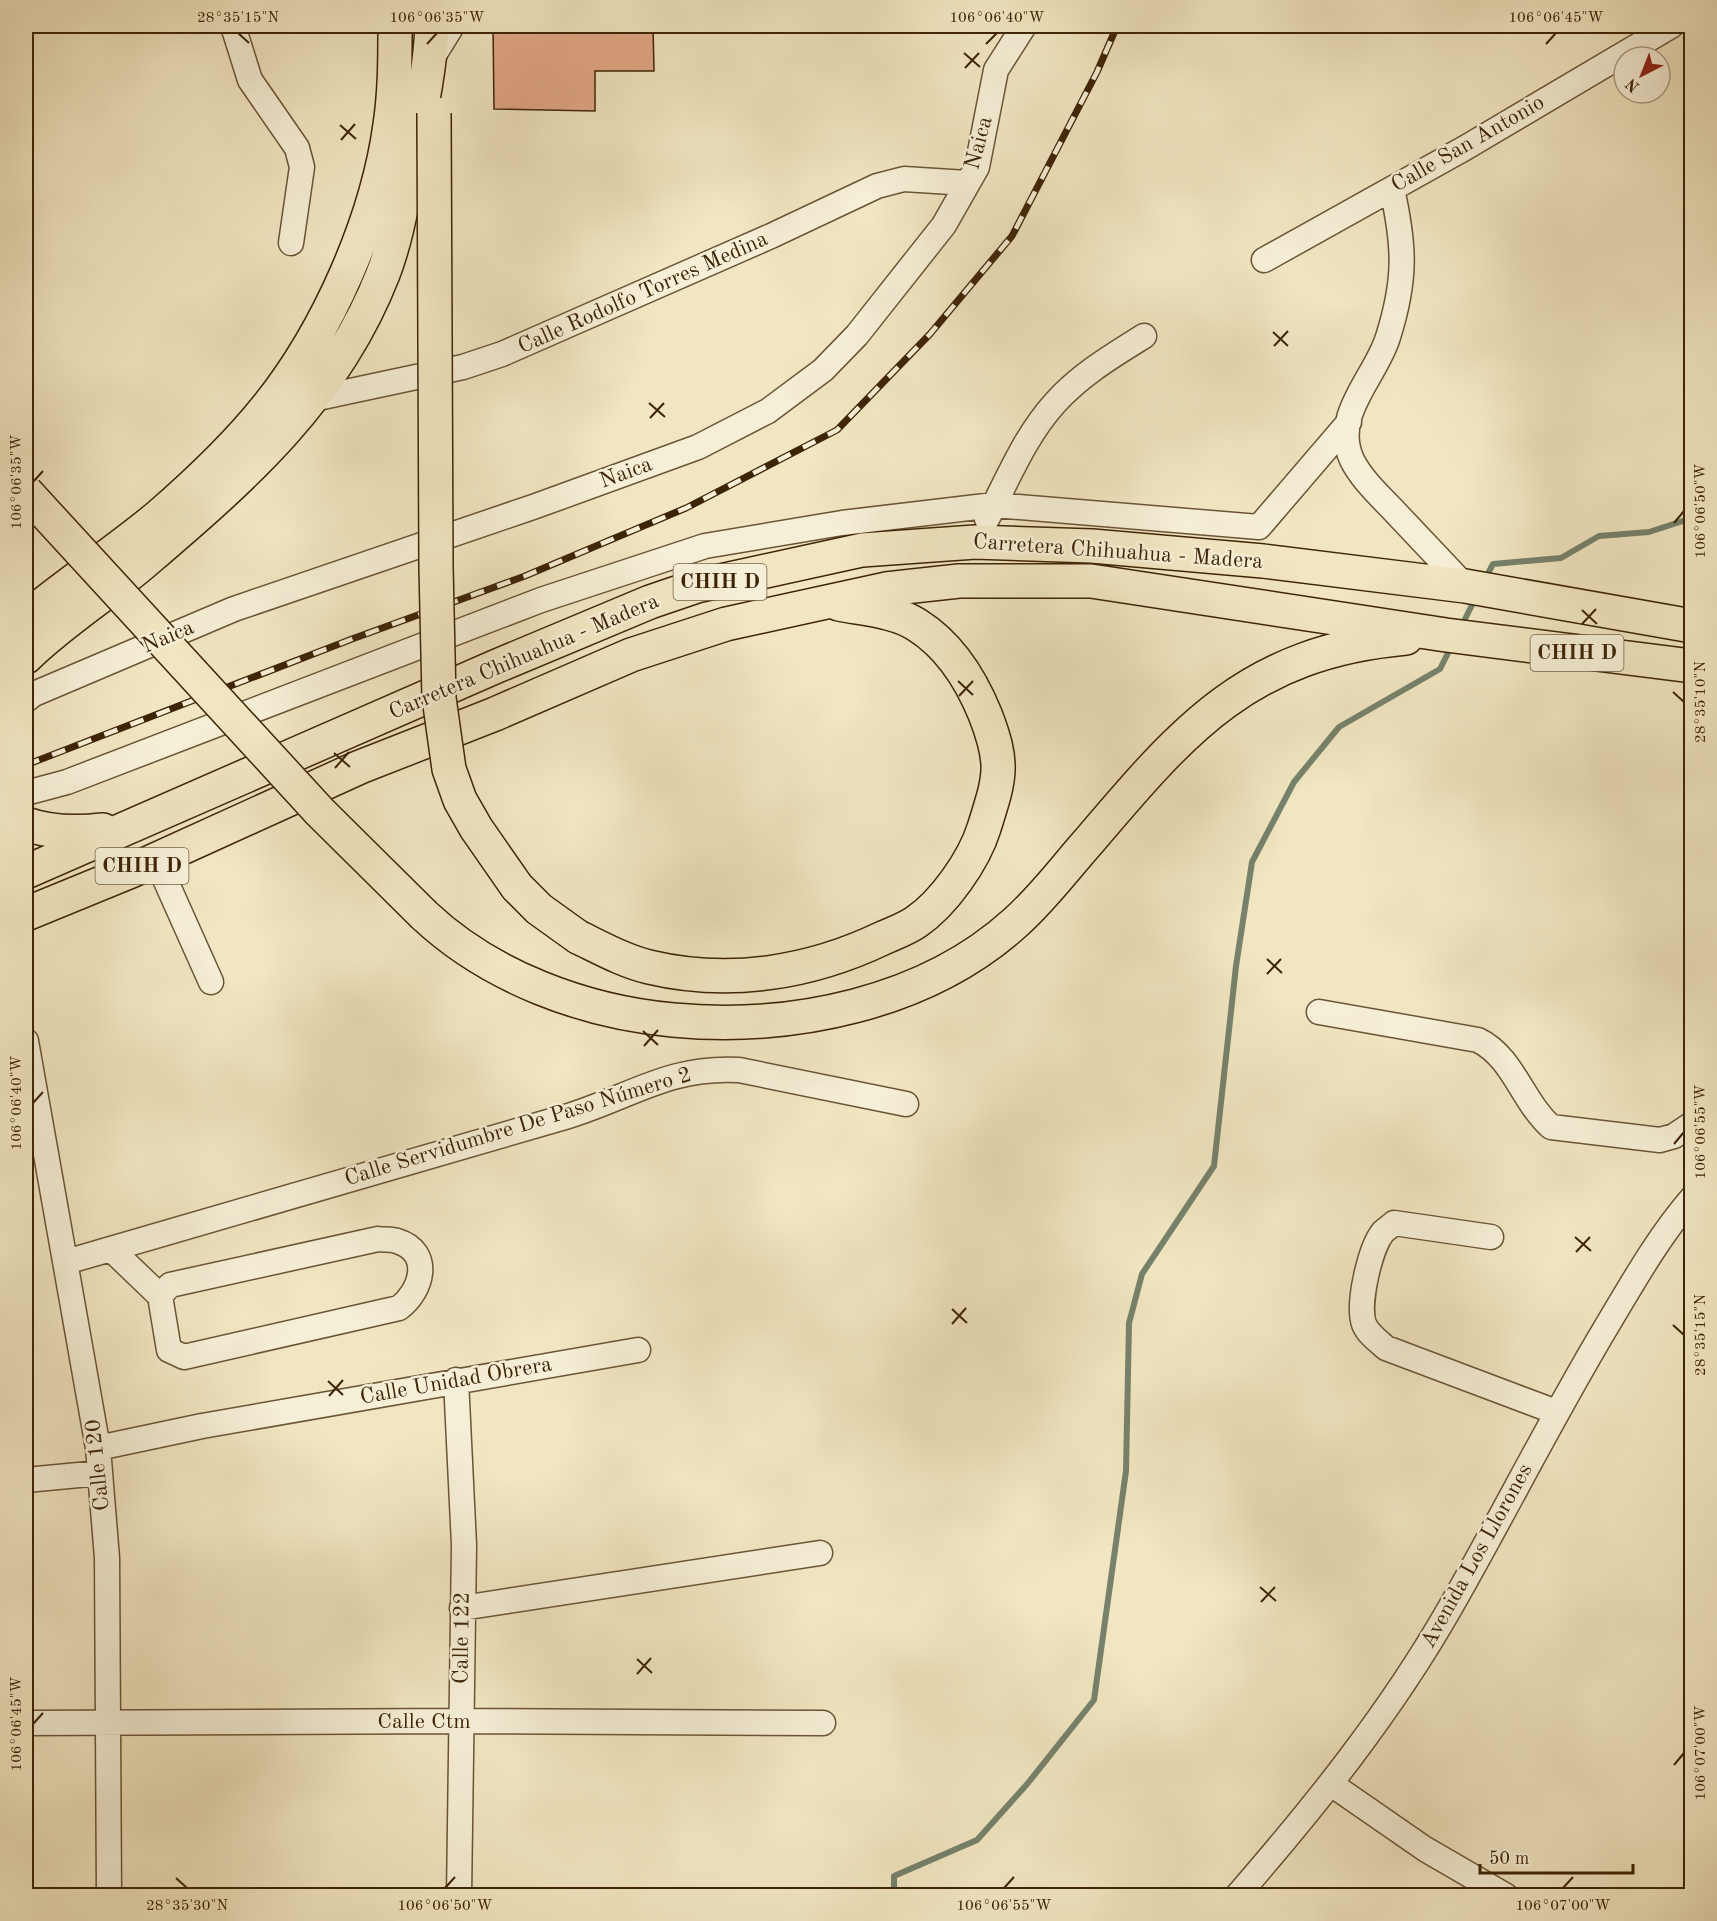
<svg xmlns="http://www.w3.org/2000/svg" width="1717" height="1921" font-family="'Old Standard TT',serif">
<rect width="100%" height="100%" fill="#f1e6c1"/>
<filter id="stains"><feTurbulence type="fractalNoise" baseFrequency=".00333" numOctaves="4"/><feColorMatrix values="0 0 0 0 .2 0 0 0 0 .09 0 0 0 0 .02 0 0 0 .5 -.17"/></filter>
<radialGradient id="worn" r=".72"><stop offset=".6" stop-color="#630" stop-opacity="0"/><stop offset="1" stop-color="#630" stop-opacity=".3"/></radialGradient>
<g fill="none" stroke-linecap="round" stroke-linejoin="round">
<path stroke="#76826c" stroke-width="6" d="M1485 579 1493 564 1561 558 1599 536 1649 532 1692 518
M1461 627 1475 599
M894 1896V1876L977 1840 1028 1783 1094 1700 1126 1471 1129 1323 1142 1274 1214 1166 1236 966 1252 862 1294 782 1339 727 1440 669 1451 647"/>
</g>
<path fill="#e3a887" stroke="#3e2406" stroke-width="1.5" d="M493 26H653L654 71H595V111L494 109Z"/>
<g fill="none" stroke-linecap="round" stroke-linejoin="round">
<defs>
<path id="minor" d="M233 26 250 80 297 148 302 167 291 243
M431 60 452 26
M1392 189C1405 247 1406 280 1388 337 1376 377 1331 415 1352 460 1362 480 1381 497 1396 513 1419 537 1442 562 1465 586
M1264 260 1465 148 1671 26
M313 399 463 367 502 354 771 236 877 186 904 179 967 183
M987 519C1008 479 1025 436 1055 403 1080 375 1112 356 1144 336
M26 700 34 694 234 609 533 507 698 447 768 411 823 370 857 335 944 225 977 167 996 70 1024 26
M26 793 67 782 541 600 705 546 842 523 994 505 1259 527 1349 422
M156 859 211 982
M1319 1012 1478 1040C1513 1057 1522 1101 1551 1127L1660 1140 1674 1136 1692 1124
M26 1041 98 1448 107 1558 109 1896
M1491 1237 1394 1223C1391 1226 1386 1229 1383 1232 1370 1248 1357 1304 1364 1324 1368 1334 1378 1341 1386 1348L1556 1412
M111 1249 160 1296 169 1350 184 1357 399 1308C422 1291 433 1252 397 1241 391 1239 384 1240 378 1239L170 1285 160 1296
M66 1262C233 1214 399 1165 565 1117 629 1098 668 1066 739 1070L906 1104
M456 1380 464 1545 459 1896
M98 1448 202 1426 638 1350
M26 1480 100 1473
M462 1608 820 1553
M26 1723 460 1721 823 1723
M1331 1784 1425 1849 1506 1896
M1237 1896C1316 1805 1390 1713 1450 1608 1505 1512 1554 1413 1611 1319 1636 1277 1660 1235 1692 1198"/>
<path id="highway" d="M26 618C69 582 116 552 159 516 197 483 237 445 268 406 328 331 377 220 390 125 395 92 395 59 395 26
M26 657C64 620 109 593 149 558 246 475 335 397 383 274 397 238 403 198 411 160 420 115 430 71 432 26
M26 824C51 833 76 833 103 830
M26 872 497 666 650 602 697 586 862 550 975 542 1092 546 1263 561 1465 586 1692 626
M26 914 131 871 360 767 495 714 631 655 726 624 886 589 959 581H1091L1446 635 1692 666
M424 915C490 977 584 1012 673 1020 791 1031 926 1004 1016 922 1043 898 1065 868 1089 841 1184 729 1249 652 1406 638
M578 937C601 948 624 961 649 967 729 986 810 973 883 938 894 933 906 929 916 922 944 903 974 860 984 828 1000 777 1005 765 985 714 971 680 949 645 917 625 896 611 863 609 839 604"/>
</defs>
<use href="#minor" stroke="#6b5435" stroke-width="27"/>
<use href="#highway" stroke="#3e2406" stroke-width="36"/>
<use href="#minor" stroke="#f6efd7" stroke-width="24"/>
<use href="#highway" stroke="#f1e6c1" stroke-width="33"/>
<defs>
<path id="rail" d="M26 765 352 639 525 576 686 508 837 430 930 334 1012 236 1097 72 1117 26"/>
</defs>
<use href="#rail" stroke="#3e2406" stroke-width="7"/>
<use href="#rail" stroke="#f6efd7" stroke-width="4.5" stroke-dasharray="14" stroke-linecap="butt"/>
<defs>
<path id="highway-bridge" d="M434 113 436 567 439 698 449 769 460 800 476 828 517 887 539 909 578 937
M26 492 320 812 424 915"/>
</defs>
<use href="#highway-bridge" stroke="#3e2406" stroke-width="36" stroke-linecap="butt"/>
<use href="#highway-bridge" stroke="#f1e6c1" stroke-width="33"/>
</g>
<path fill="none" stroke="#3e2406" stroke-width="2" d="M238 33 249 43M427 44 437 33M986 44 997 33M1546 44 1556 33M964 53 980 67M965 68 979 53M340 125 356 139M341 140 355 124M1273 332 1288 346M1274 346 1288 331M649 403 665 417M650 418 664 403M33 482 43 471M1674 523 1684 511M1582 610 1597 624M1582 624 1596 609M958 681 973 695M1673 692 1684 702M959 696 973 681M334 753 350 767M335 768 349 752M1267 959 1282 973M1267 974 1281 959M643 1031 658 1045M644 1046 658 1030M33 1103 43 1092M1674 1144 1684 1132M1575 1237 1591 1251M1576 1252 1590 1237M952 1309 967 1323M952 1324 966 1308M1673 1325 1684 1335M328 1381 343 1395M329 1396 343 1380M1260 1587 1276 1601M1261 1602 1275 1587M637 1659 652 1673M637 1674 651 1658M33 1724 43 1713M1674 1765 1684 1753M176 1878 187 1888M445 1888 455 1877M1004 1888 1014 1877M1563 1888 1573 1877"/>
<g text-anchor="middle" dominant-baseline="central" stroke-width="5" stroke-linejoin="round" paint-order="stroke">
<g fill="#f6efd7" stroke="#756145" stroke-width="1.5">
<rect x="673.5" y="564" width="93" height="36" rx="4.5"/>
<rect x="1530.5" y="635" width="93" height="36" rx="4.5"/>
<rect x="95.5" y="848" width="93" height="36" rx="4.5"/>
</g>
<g font-size="21" font-weight="bold" fill="#3e2406">
<text x="720" y="582">CHIH D</text>
<text x="1577" y="653">CHIH D</text>
<text x="142" y="866">CHIH D</text>
</g>
<g font-size="22" fill="#3e2406" stroke="#f6efd7">
<text transform="translate(979 143) rotate(-75)">Naica</text>
<text transform="translate(1468 144) rotate(-30)">Calle San Antonio</text>
<text transform="translate(643 293) rotate(-24)">Calle Rodolfo Torres Medina</text>
<text transform="translate(626 473) rotate(-20)">Naica</text>
<text transform="translate(1118 552) rotate(4)">Carretera Chihuahua - Madera</text>
<text transform="translate(168 637) rotate(-23)">Naica</text>
<text transform="translate(524 657) rotate(-23)">Carretera Chihuahua - Madera</text>
<text transform="translate(518 1127) rotate(-17)">Calle Servidumbre De Paso Número 2</text>
<text transform="translate(456 1381) rotate(-10)">Calle Unidad Obrera</text>
<text transform="translate(98 1465) rotate(-96)">Calle 120</text>
<text transform="translate(1477 1556) rotate(-61)">Avenida Los Llorones</text>
<text transform="translate(462 1638) rotate(-89)">Calle 122</text>
<text x="424" y="1722">Calle Ctm</text>
</g>
</g>
<rect width="1717" height="1921" fill="none" stroke="#f1e6c1" stroke-width="66"/>
<g transform="translate(1642 75) rotate(222)"><circle r="28" fill="#f6efd7" stroke="#ac9e83" stroke-width="1.5"/>
<path d="M0-4.5L10 22L0 15L-10 22Z" fill="#8f2418"/>
<text y="-9" font-size="16" font-weight="bold" text-anchor="middle" fill="#3e2406">N</text>
</g>
<path d="M1480 1864v9h153v-9" fill="none" stroke="#3e2406" stroke-width="3"/>
<text x="1489" y="1864" font-size="18" fill="#3e2406" stroke="#f6efd7" stroke-width="4.5" paint-order="stroke">50 m</text>
<rect x="33" y="33" width="1651" height="1855" fill="none" stroke="#3e2406" stroke-width="2"/>
<g font-size="15" text-anchor="middle" fill="#3e2406">
<text x="238" y="22">28°35'15"N</text>
<text x="437" y="22">106°06'35"W</text>
<text x="997" y="22">106°06'40"W</text>
<text x="1556" y="22">106°06'45"W</text>
<text transform="translate(16 482) rotate(-90)" y="5">106°06'35"W</text>
<text transform="translate(1700 511) rotate(-90)" y="5">106°06'50"W</text>
<text transform="translate(1700 702) rotate(-90)" y="5">28°35'10"N</text>
<text transform="translate(16 1103) rotate(-90)" y="5">106°06'40"W</text>
<text transform="translate(1700 1132) rotate(-90)" y="5">106°06'55"W</text>
<text transform="translate(1700 1335) rotate(-90)" y="5">28°35'15"N</text>
<text transform="translate(16 1724) rotate(-90)" y="5">106°06'45"W</text>
<text transform="translate(1700 1753) rotate(-90)" y="5">106°07'00"W</text>
<text x="187" y="1910">28°35'30"N</text>
<text x="445" y="1910">106°06'50"W</text>
<text x="1004" y="1910">106°06'55"W</text>
<text x="1563" y="1910">106°07'00"W</text>
</g>
<rect width="100%" height="100%" filter="url(#stains)"/>
<rect width="100%" height="100%" fill="url(#worn)"/>
</svg>
